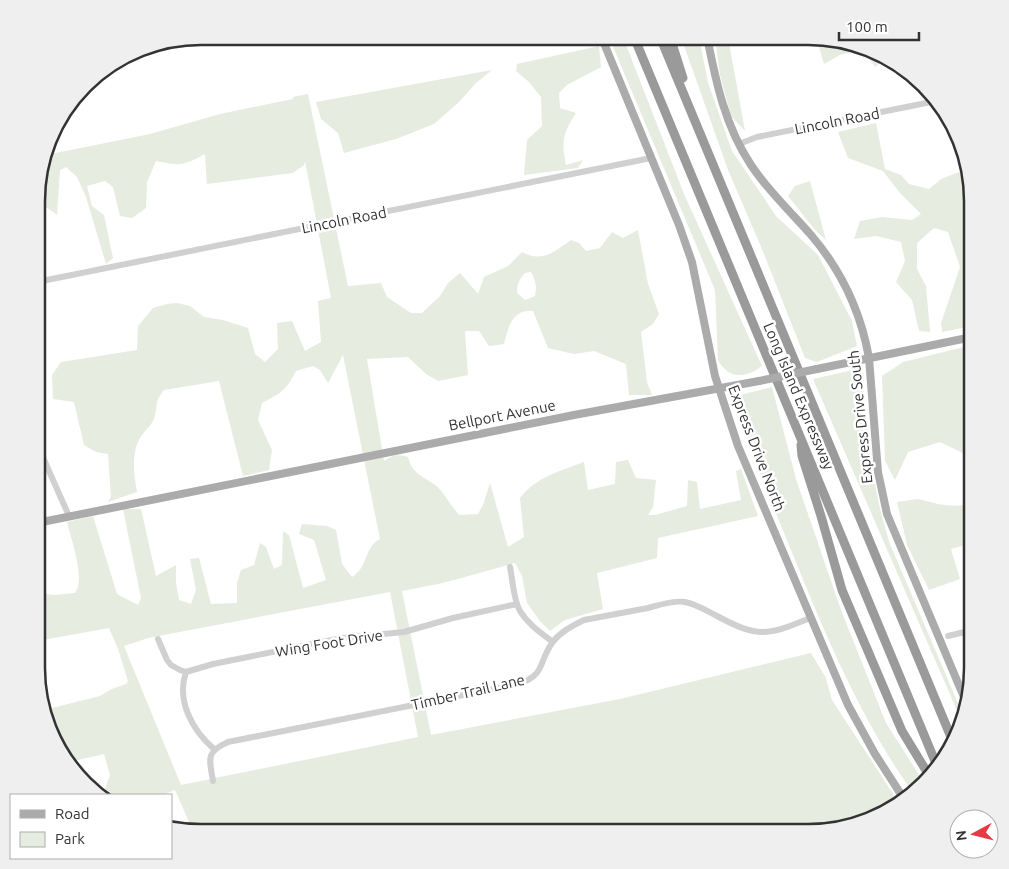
<svg xmlns="http://www.w3.org/2000/svg" width="1009" height="869" font-family="Ubuntu,sans-serif">
<rect width="100%" height="100%" fill="#fff"/>
<path fill="#e6ecdf" fill-rule="evenodd" d="M609 37H623L684 194 762 366C745 379 728 379 718 360L715 290Z
M681 37H699L708 83 732 151 776 216 818 255 852 321 857 346 817 362 805 358 762 249 728 170Z
M715 37H728L745 131 731 116 720 75Z
M816 37 881 53 887 58 875 67 863 49 840 55 824 64Z
M599 46 601 67 567 85 559 93 560 108 576 113C563 133 561 141 566 165L583 160 578 168 524 175 527 140 542 126 541 97 529 82 516 71 517 64Z
M492 70 476 83 458 103 434 124 396 139 344 153 338 133 321 119 316 102Z
M308 94 348 286 381 283 387 297 411 313H422L440 296 448 283 460 273 478 294 484 277 508 266 522 252C544 263 553 252 571 240L579 243 586 251 600 248 612 232 623 238 638 230 648 284 659 314 653 324 641 332 647 382 652 395H629L626 364 594 351 574 354 548 348 533 311C512 309 508 328 504 344L489 346 479 331H465L468 375 438 381 426 374 408 357 367 359 384 461C392 455 398 454 408 457 414 480 430 476 442 492 448 500 453 508 459 515L478 514 483 505 490 483 508 547 524 537 520 498C538 476 558 472 584 462L588 490 615 484 616 462 628 460 636 478 656 480 653 507 648 515H655L687 506 688 480 697 482 700 509 741 500 736 471 741 469 758 516 658 538 657 558 597 573 603 609 565 620 550 631 540 621 527 603 522 576 515 563 443 583 402 591 431 735 620 699 811 653 826 678 832 700 899 803 881 816 819 832 201 833 193 831 175 790 162 795H113L105 789 110 775 104 754 69 762 49 731 44 710 100 696 112 689 126 684 128 681 118 649 109 628 37 641V593L55 595 75 593C86 579 71 539 67 522L93 516 117 594 138 605 141 598 123 509H141L156 576 176 565V583L179 600 191 604 196 590 190 559 199 558 211 604 237 603V583L241 570 254 565 260 543 266 547 274 569 282 565 283 531 289 535 303 588 326 580 314 540 299 534 302 524 327 526 336 530 342 564 352 577C369 567 363 548 380 539L343 355 328 383 320 370 313 366 296 371C286 391 281 393 262 403L258 420 272 450 269 470 243 476 219 381 164 390C153 404 159 404 154 419 151 426 144 431 140 438 131 453 134 476 137 492L108 502 111 497 108 454 96 452 84 445 74 402 53 399 52 375 61 362 137 350 138 326 153 308 167 304 177 303 190 306 204 317 223 320 248 328 255 354 265 362 278 349 277 323 292 321 305 351 321 342 318 301 331 298 305 161 304 165 293 173 207 184 205 154C183 166 180 166 156 161L147 182 146 208 132 218 120 216 113 187 105 181 87 186 92 206 104 215 113 258 106 264 86 197 77 177 66 167 60 170 57 215 46 207 38 210V179L46 155 150 134 220 114 293 99V97ZM531 272C536 281 537 287 535 296L525 300 517 293C517 284 519 280 525 273ZM390 592 418 737 181 785 124 646 148 638Z
M876 123 885 169 901 175 909 184 929 189 941 179 967 169 972 190V326L942 332 941 323 960 267 948 232 934 228 917 243V269L926 286 930 332 919 331 912 300 896 282 905 261 901 242 876 236 854 239 860 221 882 217 912 220 921 214 900 193 883 171 848 158 838 132Z
M810 181 826 240 815 230 788 196 795 186Z
M972 345 973 458 940 442 908 452 895 480 885 461 882 376 903 362Z
M862 368C867 428 871 487 890 544L963 715 962 722 813 379Z
M772 387 796 479 841 610 886 723 925 784 913 793C860 718 825 634 791 550 770 499 749 449 733 397Z
M918 499C938 504 953 509 973 503V543L951 549 960 579 929 590 907 545 897 502Z"/>
<g fill="none" stroke-linecap="round" stroke-linejoin="round">
<path stroke="#d0d0d0" stroke-width="6" d="M739 144 757 137 936 101
M37 282 651 158
M37 444 69 516
M510 567C513 581 513 599 520 611 528 624 541 633 553 642
M948 636 973 630
M158 639 167 660 171 665 180 670 186 672 213 664 342 638 404 632 453 618 517 604
M186 672C176 700 192 730 214 749
M213 781C209 758 206 752 228 742L519 684C546 674 538 663 552 643 560 632 572 626 584 620 605 616 626 612 648 608 659 605 674 600 685 602 696 604 707 611 717 616 758 638 767 636 810 618
M96 792 108 795"/>
<path stroke="#ababab" stroke-width="8" d="M601 36 679 225 692 262 715 376 738 446 848 705 875 754 904 799
M707 37C716 82 725 126 751 165 768 191 791 212 811 235 841 270 861 313 869 358L878 472 887 514 966 702
M817 369 972 337
M37 523 574 415 759 381"/>
<path stroke="#9a9a9a" stroke-width="9" d="M634 37 937 766
M660 37 953 742
M670 37 683 78
M801 445 802 456 821 516 842 590 902 731 930 777"/>
<path stroke="#ababab" stroke-width="8" d="M759 381 817 369"/>
</g>
<g text-anchor="middle" dominant-baseline="central" stroke-width="5" stroke-linejoin="round" paint-order="stroke">
<g font-size="15" fill="#333" stroke="#fff">
<text transform="translate(837 121) rotate(-11)">Lincoln Road</text>
<text transform="translate(344 220) rotate(-11)">Lincoln Road</text>
<text transform="translate(799 396) rotate(67)">Long Island Expressway</text>
<text transform="translate(502 415) rotate(-11)">Bellport Avenue</text>
<text transform="translate(860 417) rotate(-96)">Express Drive South</text>
<text transform="translate(757 448) rotate(69)">Express Drive North</text>
<text transform="translate(329 643) rotate(-9)">Wing Foot Drive</text>
<text transform="translate(468 692) rotate(-13)">Timber Trail Lane</text>
</g>
</g>
<path d="M0 0H1009V869H0ZM201 45H808A156 156 0 0 1 964 201V668A156 156 0 0 1 808 824H201A156 156 0 0 1 45 668V201A156 156 0 0 1 201 45Z" fill="#efefef" fill-rule="evenodd"/>
<path fill="none" stroke="#333" stroke-width="2.5" d="M201 45H808A156 156 0 0 1 964 201V668A156 156 0 0 1 808 824H201A156 156 0 0 1 45 668V201A156 156 0 0 1 201 45Z"/>
<rect x="10" y="794" width="162" height="65" fill="#ffffff" stroke="#adadad"/>
<rect x="20" y="810" width="25" height="8" fill="#ababab" stroke="#adadad"/>
<text x="55" y="819" font-size="15" fill="#333333">Road</text>
<rect x="20" y="832" width="25" height="15" fill="#e6ecdf" stroke="#adadad"/>
<text x="55" y="844" font-size="15" fill="#333333">Park</text>
<g transform="translate(974 834) rotate(263)"><circle r="24" fill="#ffffff" stroke="#adadad"/>
<path d="M0-4L9 19L0 12L-9 19Z" fill="#e63946"/>
<text y="-8" font-size="14" font-weight="bold" text-anchor="middle" fill="#333333">N</text>
</g>
<path d="M839 32v8h80v-8" fill="none" stroke="#333333" stroke-width="2.5"/>
<text x="846" y="32" font-size="15" fill="#333333" stroke="#ffffff" stroke-width="4" paint-order="stroke">100 m</text>
</svg>
